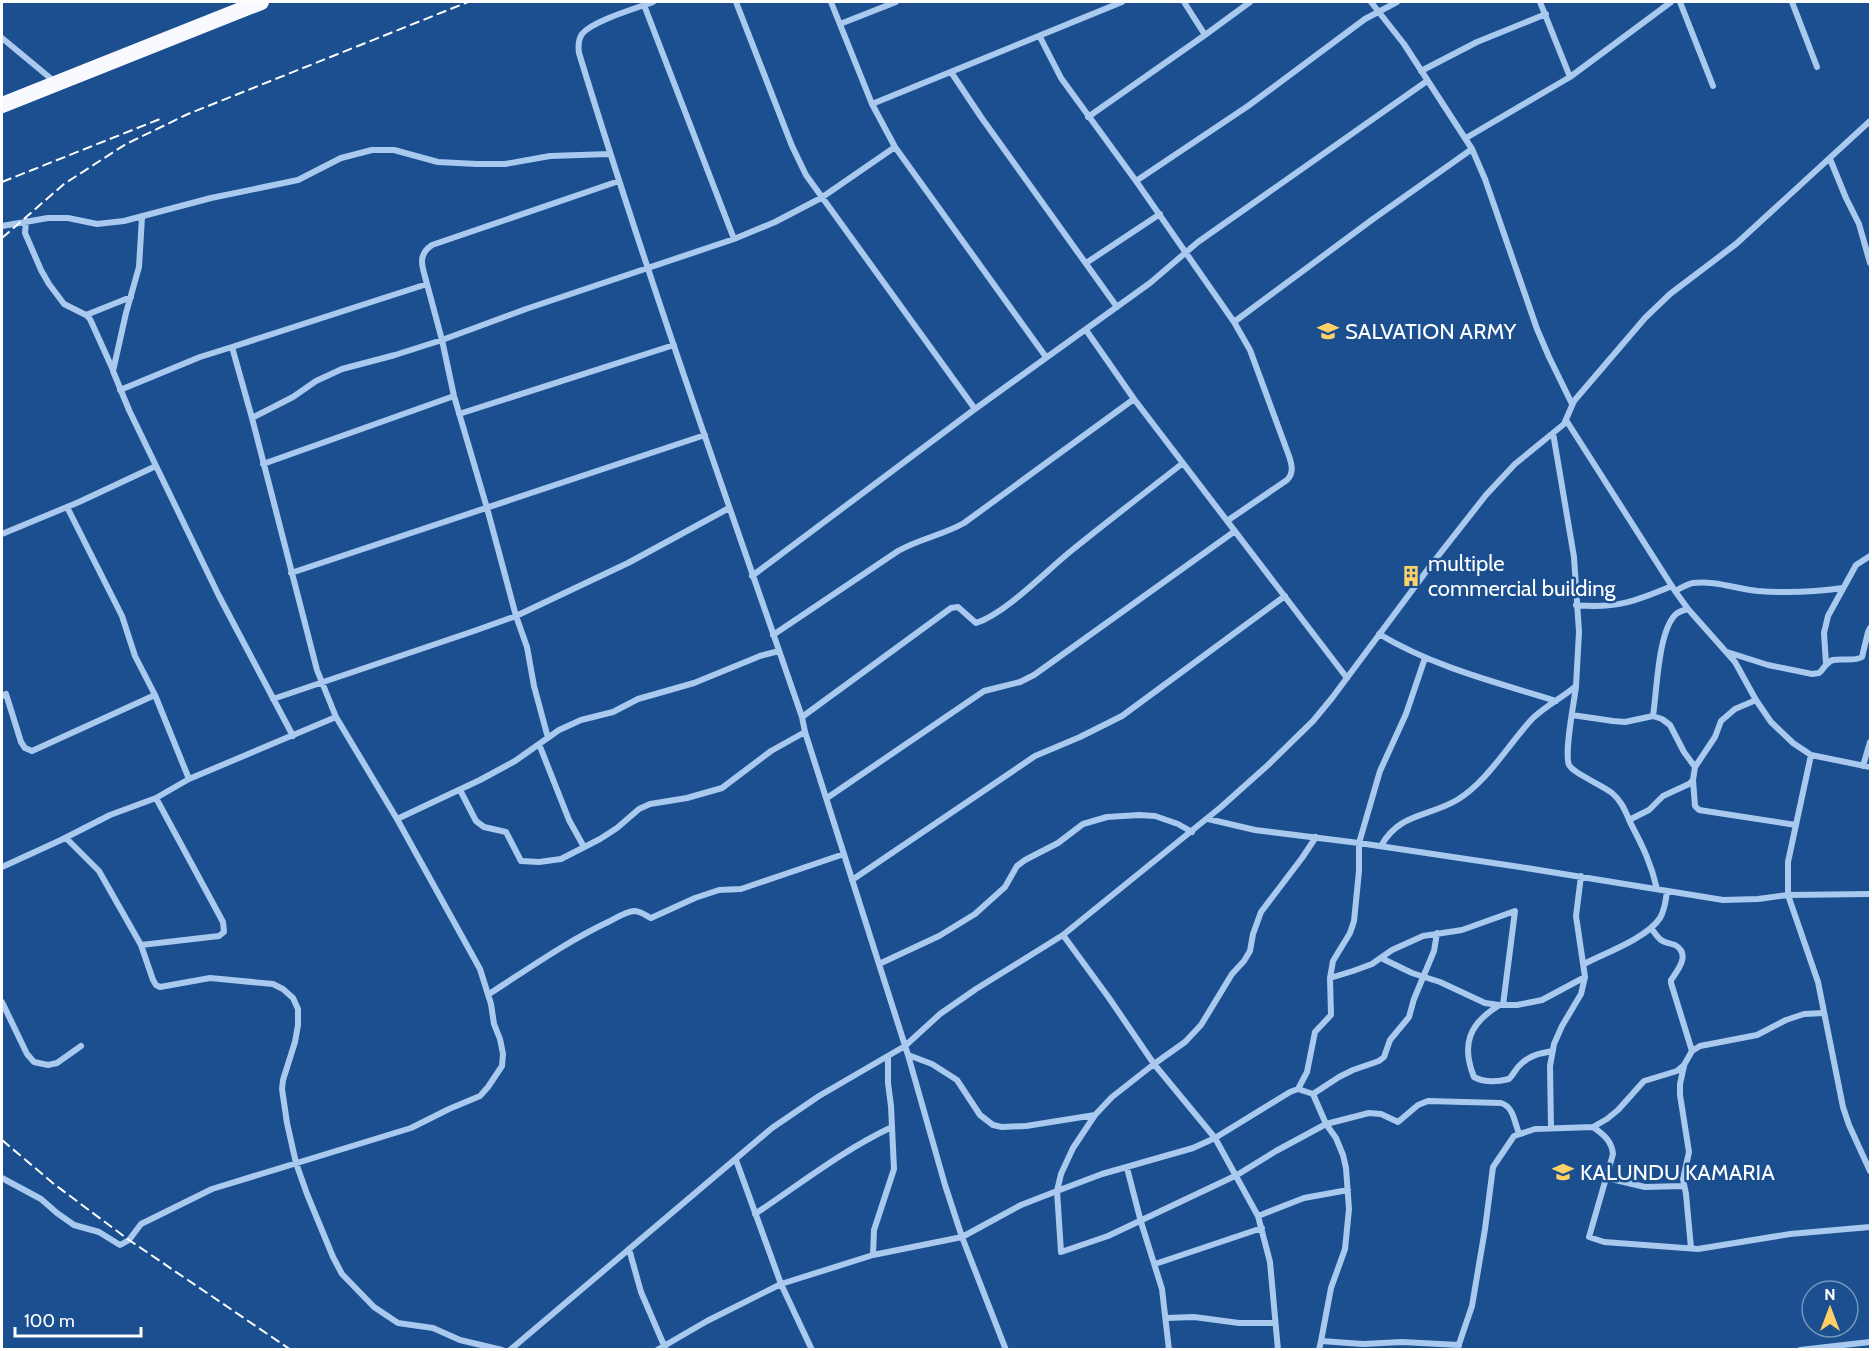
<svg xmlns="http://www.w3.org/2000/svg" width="1872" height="1351" font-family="Cabin,sans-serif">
<rect width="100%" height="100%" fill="#1b4f8f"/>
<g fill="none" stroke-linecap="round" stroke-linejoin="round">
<path stroke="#a9c9ee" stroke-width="6" d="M653 2C637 8 592 21 582 34 578 40 578 46 579 53 647 276 726 496 802 717L805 732 908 1055 945 1185 962 1237 1006 1350
M736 2 792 146 806 175 975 409 1150 283 1198 242 1427 81
M831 2 872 104 895 147 1046 357
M1184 2 1205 35
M1371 2 1404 44 1472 149 1485 179 1537 329 1549 357 1572 404
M1540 2 1570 77
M1680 2 1713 86
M1792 2 1817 67
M644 5 734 239
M840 24 896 2
M1040 37 1061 78 1136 181 1234 322 1250 350 1289 456C1292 465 1294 473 1287 480L1227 521
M2 38 55 82
M1421 71 1477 42 1546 14
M951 72 981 117 1117 307
M872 104 1122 2
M1088 117 1205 35 1250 2
M1466 138 1570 77 1671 2
M1830 159 1846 198 1859 224 1870 263
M1136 181 1248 106 1365 19 1397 2
M142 217 139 267 126 313 113 371 129 410 219 596 293 736
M26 221 25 233 41 270 49 284 64 304 86 315 90 319 113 370
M2 226 48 218H68L97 224 124 221 211 198 298 180 341 158 372 150H394L438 162 477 164H505L550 156 610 154
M1086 263 1160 214
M427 284 442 340 454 396 487 508 516 616 527 647 534 686 548 738
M86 315 131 297
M1234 322 1373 219 1472 149
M1086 330 1134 399 1347 678
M120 390 200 357 232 347
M459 414 674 345
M252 418 293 397 316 381 342 369 395 355 442 340 526 309 734 239 775 222 821 198 895 147
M1566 420 1675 591 1688 609 1735 662 1756 700 1771 722 1793 743 1811 755 1870 767
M263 464 454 396
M2 534 79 502 156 466
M291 573 705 435
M752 576 975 409
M1675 591C1681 588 1687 584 1693 583 1714 580 1737 589 1758 591 1786 593 1815 592 1843 588
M1576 605C1616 609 1636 601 1672 586
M1379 634C1434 667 1495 682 1556 701
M773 635 898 551C919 539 943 535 964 523L1134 399
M1727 652 1768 665 1812 674 1819 673C1824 669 1826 662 1833 660 1843 658 1853 662 1862 657L1868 632 1870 628
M1826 664 1824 633 1828 616 1856 565 1870 556
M1576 687C1574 702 1564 753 1569 765 1573 773 1602 785 1612 793 1622 801 1626 813 1631 824 1643 847 1651 863 1657 889
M2 696 6 694 21 742 25 748 32 751 155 695
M273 699 474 631 516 616 628 563 729 508
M1572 715 1613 721 1625 722 1653 716 1662 719 1670 725 1684 752 1695 767
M1653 716C1657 690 1658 633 1675 615 1679 611 1684 610 1688 609
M802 717 951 608 958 607 976 623C1006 613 1045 572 1071 551 1108 521 1146 492 1183 463
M539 744 569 820 584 847
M1811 755 1788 862V895L1818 982 1843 1107 1849 1125 1870 1171
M1863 766 1870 742
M189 779 336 717 317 670 252 418 232 347 427 284C423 268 416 256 432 245L619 181
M1693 780 1695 806 1699 810 1796 825
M460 790 476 821 484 827 506 832 521 861 539 862 561 859 600 839 617 828 639 809 650 804 687 798 722 788 771 751 805 732
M827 798 984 691 1020 682 1034 675 1235 531
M397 819 480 780 515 761 559 730 581 720 613 712 638 699 694 683 760 656 779 651
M1208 819 1255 830 1359 843 1520 867 1723 900 1758 899 1788 895 1870 894
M1629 820 1649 810 1663 796 1689 784 1693 780 1695 767 1715 737 1721 721 1735 709 1756 700
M66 838 99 871 141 945 219 936 224 932 223 922 156 798
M1381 846C1399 813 1428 817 1457 800 1487 782 1508 745 1532 719 1545 706 1562 698 1576 686L1579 632 1574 557 1553 433
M2 867 61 840 110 815 156 798 189 779 155 695 135 656 122 616 67 507
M852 880 1035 756 1080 737 1122 716 1285 596
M1651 928C1654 932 1657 937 1661 940 1665 943 1670 943 1675 945 1691 954 1678 970 1671 980V983L1692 1051
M1063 935 1109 998 1154 1064 1215 1138 1258 1216 1270 1262 1278 1350
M141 945 153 980 156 985 160 987 210 978 273 984 283 989 293 998 298 1009V1025L295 1042 283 1080 282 1089 287 1123 296 1163 307 1194 333 1257 342 1274 374 1307 398 1323 433 1328 460 1340 502 1350
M1381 958 1412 973 1440 982 1485 1003 1499 1005H1517L1542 1000 1585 977 1576 916 1581 876
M879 964 939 936 975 914 1005 887 1017 866 1025 860 1058 843 1083 824 1107 817 1139 815 1155 816 1178 824 1192 832
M1584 964C1605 953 1647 938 1660 918 1665 910 1666 900 1667 891
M1330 978 1353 971 1372 964 1392 950 1423 936 1462 930 1515 911 1503 1005
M489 994C528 969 566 942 608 922 616 918 625 912 634 911 640 911 645 915 651 918L695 898 719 890 741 889 844 854
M2 1002 27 1054 34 1062 48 1065 57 1063 81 1046
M1498 1006C1469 1024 1461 1045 1474 1077 1485 1083 1497 1082 1509 1079 1514 1074 1516 1068 1521 1064 1530 1055 1541 1053 1553 1051
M908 1055 932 1064 957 1080 980 1115 993 1125 1002 1127 1026 1126 1095 1115 1112 1097 1154 1064 1185 1042 1201 1025 1232 974 1244 961 1250 951 1253 934 1261 912 1302 858 1316 837
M1684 1066 1680 1084V1095L1689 1152 1683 1179 1686 1194 1691 1248
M1298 1089 1307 1072 1315 1032 1331 1015 1330 978 1333 961 1350 933 1354 921 1359 871V843L1380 771 1406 714 1425 658
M1313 1094 1339 1077 1353 1070 1379 1061 1384 1057 1390 1040 1409 1017 1414 999 1434 951 1437 933
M1095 1115 1073 1148 1061 1174 1057 1191 1061 1252 1108 1236 1237 1175 1276 1151 1326 1124 1369 1113 1381 1114 1398 1122 1418 1105 1428 1101 1501 1103C1514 1107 1514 1122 1519 1133
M1593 1127C1603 1134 1612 1141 1613 1154L1589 1237 1604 1242 1698 1249 1790 1234 1870 1227
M1551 1128 1550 1066 1554 1044 1562 1026 1581 994 1585 977
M736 1160 781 1284 812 1350
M1127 1168 1141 1222 1162 1289 1169 1350
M2 1178 41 1199 57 1213 74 1225 99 1232 120 1245 129 1240 141 1224 212 1189 411 1128 449 1109 480 1096 488 1087 502 1066 503 1054 500 1039 494 1024 491 1004 480 969 397 819 336 717
M1607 1178 1645 1187 1683 1186
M755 1214C800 1184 843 1150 892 1127
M1258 1216 1304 1198 1348 1190
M629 1249 641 1292 666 1350
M873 1255 874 1230 894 1169 891 1106 888 1083V1056
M1155 1264 1262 1228
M1166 1318 1194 1317 1239 1323H1275
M510 1350 772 1128 819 1096 905 1046 940 1014 976 989 1063 935 1221 807 1268 765 1313 721 1332 698 1431 565 1486 495 1515 464 1564 424 1574 401 1645 318 1670 294 1736 244 1870 121
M657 1350 707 1321 781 1284 873 1255 962 1237 1021 1205 1057 1191 1102 1174 1193 1148 1215 1138 1290 1092 1298 1089 1313 1094 1326 1124 1336 1138 1343 1155 1346 1168 1349 1209 1345 1249 1331 1288 1321 1341 1363 1344 1402 1342 1459 1345
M1319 1350 1321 1341
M1457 1350 1472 1306 1485 1229 1493 1167 1514 1136 1535 1129 1593 1127 1607 1119 1618 1110 1644 1081 1677 1071 1684 1065 1692 1051 1700 1046 1757 1035 1786 1020 1804 1014 1824 1013
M1800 1350 1870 1342"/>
<path stroke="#f8faff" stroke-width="16" d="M2 105 261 2"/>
<path stroke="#fff" stroke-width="2" stroke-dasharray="10 4.5" stroke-linecap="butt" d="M2 182 160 119
M2 238 64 184 126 144 188 114 468 2
M2 1140 54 1184 129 1240 291 1350"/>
</g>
<defs>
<symbol id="school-bare" viewBox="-9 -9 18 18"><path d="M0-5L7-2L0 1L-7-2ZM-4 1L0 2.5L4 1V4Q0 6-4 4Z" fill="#ffd166" stroke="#1b4f8f" stroke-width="2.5" paint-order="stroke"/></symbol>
<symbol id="building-bare" viewBox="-9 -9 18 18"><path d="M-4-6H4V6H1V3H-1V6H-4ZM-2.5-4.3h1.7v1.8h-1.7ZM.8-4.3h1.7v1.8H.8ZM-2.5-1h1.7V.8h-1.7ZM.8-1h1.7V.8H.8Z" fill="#ffd166" stroke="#1b4f8f" stroke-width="2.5" paint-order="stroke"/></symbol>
</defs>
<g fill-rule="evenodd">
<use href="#school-bare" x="1313" y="316" width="30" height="30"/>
<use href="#building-bare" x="1396" y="561" width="30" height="30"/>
<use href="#school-bare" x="1548" y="1157" width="30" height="30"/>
</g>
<g text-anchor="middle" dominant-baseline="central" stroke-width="5" stroke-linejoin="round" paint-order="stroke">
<g font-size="22" fill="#fff" stroke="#1b4f8f" text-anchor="start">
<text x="1345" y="331">SALVATION ARMY</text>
<text x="1428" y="563">multiple<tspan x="1428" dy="25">commercial building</tspan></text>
<text x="1580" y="1172">KALUNDU KAMARIA</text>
</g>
</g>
<rect width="1872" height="1351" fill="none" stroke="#ffffff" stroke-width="6"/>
<g transform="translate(1830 1309)"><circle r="28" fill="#1b4f8f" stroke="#7695bc" stroke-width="1.5"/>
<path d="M0-4.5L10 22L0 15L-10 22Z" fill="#ffd166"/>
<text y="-9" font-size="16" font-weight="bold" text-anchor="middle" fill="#ffffff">N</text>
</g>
<path d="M15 1327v9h126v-9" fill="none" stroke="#ffffff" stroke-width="3"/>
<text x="24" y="1327" font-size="18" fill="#ffffff" stroke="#1b4f8f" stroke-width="4.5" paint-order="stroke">100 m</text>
</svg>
